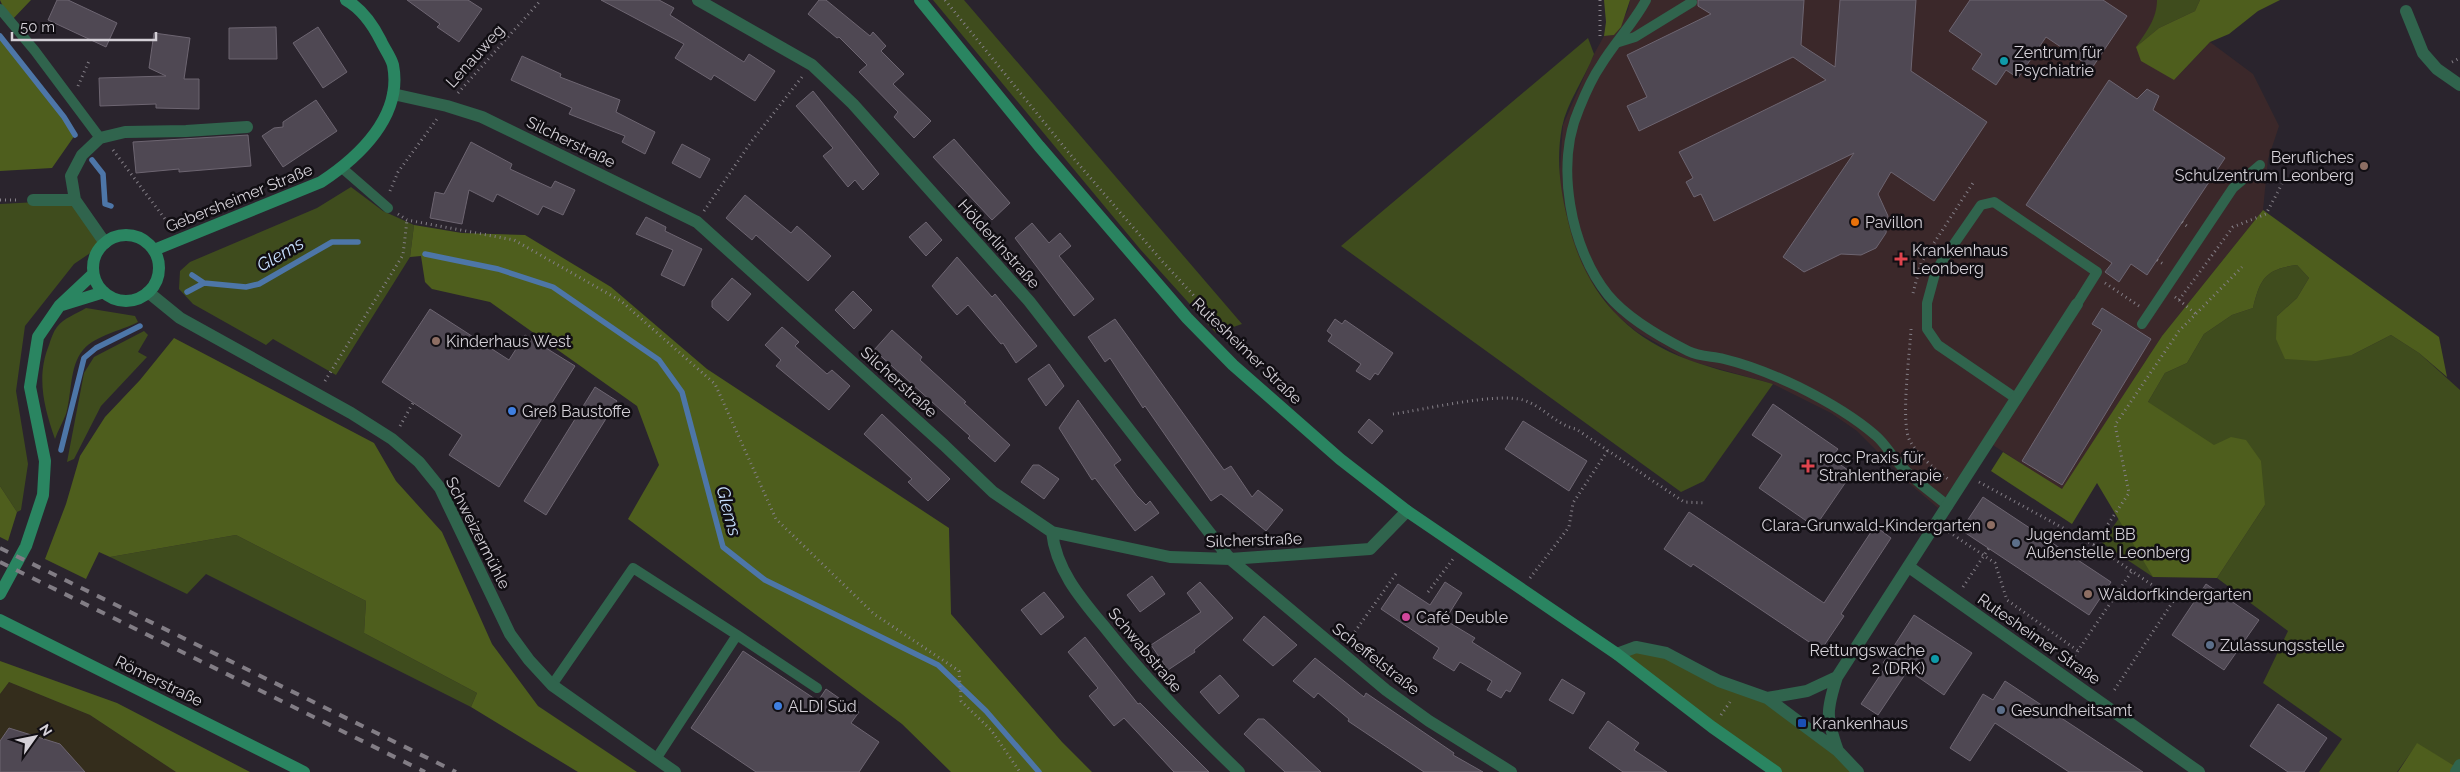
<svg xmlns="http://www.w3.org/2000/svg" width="2460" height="772" font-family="Raleway,sans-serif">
<rect width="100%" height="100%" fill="#2a242d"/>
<path fill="#342d1c" d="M9 682 90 715 176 772H0V694Z"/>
<path fill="#3b282a" d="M1630 0H2200L2195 11 2159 28 2174 80 2210 42 2253 74 2279 126 2268 159 2263 210 2162 336 2062 490 1985 440 1938 508 1911 485 1857 431 1831 413 1773 384 1687 360 1637 332 1615 314 1584 271 1573 246 1559 182 1563 125 1594 54 1604 36 1614 35 1628 10Z"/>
<path fill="#3f4c1d" d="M933 0H964L1242 324 1216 333 1140 249Z
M2157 0H2200L2195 11 2159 28 2136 47C2146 32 2157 19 2157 0Z
M1588 38 1594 54C1585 78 1567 102 1562 127 1556 159 1560 189 1568 221 1583 288 1623 336 1689 360 1716 370 1745 376 1773 384L1704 481 1681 492 1341 246Z
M351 187 383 211 414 225 410 257 336 375 273 339 266 345 193 304 179 289 180 271 190 262 317 208Z
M75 200 105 243 74 264 25 326 16 391 28 464 21 510 17 512 0 486V204Z
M2297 265 2309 278 2297 298 2277 316 2352 355 2391 335 2419 353 2460 390V765L2458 768 2417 744 2397 772H2319L2342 739 2263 683 2288 631 2217 578 2265 505 2214 445 2153 577 2102 543 2139 489 2148 402 2165 373 2187 363 2204 334 2232 315 2253 308C2260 279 2265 269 2297 265Z
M86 308 135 316 138 322C121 331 96 335 83 350 69 367 72 394 66 414 63 422 58 430 55 439 44 407 36 377 49 345 51 339 53 332 57 327 64 318 76 314 86 308Z
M144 331 148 335 138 352 147 357 101 406 74 459 67 462 84 373 94 357Z
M236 535 366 601 364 633 477 693 471 707 206 574 187 594 110 557Z
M1636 647 1767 698 1858 772H1776L1617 654Z"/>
<path fill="#4e5e1d" d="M0 0H31L10 22Z
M1604 0H1630L1621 27 1614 35 1604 36 1606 22Z
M2200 0H2280L2258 11 2229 34 2210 42 2174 80 2141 61 2136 47 2159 28 2195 11Z
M0 36 64 117 75 135 52 168 0 171Z
M2263 210 2439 337 2447 377 2419 353 2391 335 2352 355 2316 361 2285 359 2276 339 2277 316 2297 298 2309 278 2297 265C2265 269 2260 279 2253 308L2232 315 2204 334 2187 363 2165 373 2148 402 2214 445 2231 437 2246 440 2261 461 2265 505 2217 578 2153 577 2097 483 2072 524 1991 471 2003 452 2062 489 2162 336Z
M414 225 462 233 525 235 611 287 707 369 949 528 951 614 1062 742 1092 772H951L902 724 628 519 659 465 637 406 490 302 432 289 425 282 421 256 410 257Z
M174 338 374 443 396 481 442 532 492 644 538 706 637 772H578L471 707 477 693 364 633 366 601 236 535 110 557 99 552 86 579 45 559 66 504 80 456 105 417 140 380Z
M0 486 17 512 8 541 0 537Z
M0 661 117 703 250 772H176L90 715 9 682 0 694Z
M2417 743 2458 768 2456 772H2398Z"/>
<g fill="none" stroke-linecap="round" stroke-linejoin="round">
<path stroke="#4d76a8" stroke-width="5.5" d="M0 36 64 117 75 135
M92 160 103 174 105 204 111 206
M425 254 498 269 553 287 659 360 682 392 723 547 765 580 938 665 986 711 1039 772
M192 275 204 283
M187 292 204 283 246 287 259 284 332 242H358
M61 450 84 358 96 348 140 326"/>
</g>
<path fill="#4f4853" stroke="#6d6571" d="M57 0H68L117 23 106 47 48 20Z
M407 0H468L482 9 459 42 437 27 440 24Z
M601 0H659L674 8 670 15 744 62 749 54 775 71 755 101 714 75 711 80 675 58 684 44Z
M819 0H826L870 36 873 32 886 46 881 51 904 74 893 84 931 121 914 138 894 117 898 112 859 72 867 65 839 37 837 38 808 14Z
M1698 0H1804L1801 45 1835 67 1840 0H1916L1911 71 1987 122 1934 201 1891 172 1878 194 1888 216 1886 233 1876 248 1861 255 1841 254 1804 272 1783 257 1854 153 1714 221 1701 194 1694 197 1686 182 1693 178 1679 152 1826 80 1793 57 1639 131 1627 106 1647 97 1627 55 1711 14 1698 6Z
M1970 0H2103L2127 16 2092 68 2046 37 2018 78 2006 70 1996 85 1972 69 1982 54 1949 31Z
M276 27 277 59H229V28Z
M318 27 347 72 323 88 293 43Z
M154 33 190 38 184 79H199V109L156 108V104L100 106 99 78 166 76 149 68Z
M522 56 561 74 560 77 620 100 616 112 655 132 645 154 622 142 625 136 569 114 572 108 511 80Z
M2109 80 2137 99 2147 89 2159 96 2153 110 2225 158 2147 275 2131 264 2119 282 2105 272 2112 263 2026 205Z
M813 91 879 174 863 190 855 180 848 187 823 156 833 148 796 106Z
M316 100 337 131 283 167 262 136 274 128 283 127V122Z
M248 135 251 166 179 172V169L136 173 133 142Z
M954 139 1010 203 992 220 933 157Z
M471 142 512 164 510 169 551 188 555 181 575 190 563 215 543 206 538 215 497 194 493 202 469 190 462 224 430 218 435 192 444 194Z
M682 144 710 159 700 178 672 163Z
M745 195 791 233 797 226 831 256 808 281 756 235 752 240 726 218Z
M646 217 666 227 665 231 702 249 684 286 661 275 673 250 636 234Z
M926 222 942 240 926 256 909 237Z
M1032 223 1049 243 1060 233 1071 246 1059 256 1094 299 1074 316 1015 238Z
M957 257 992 297 995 294 1037 346 1016 363 1003 343 1001 344 968 305 957 315 932 286Z
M732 278 751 294 728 321 712 307V301Z
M853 291 872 310 854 329 835 310Z
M2102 308 2151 339 2062 485 2022 461 2102 330 2092 324Z
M430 309 509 360 525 335 575 366 499 487 449 455 462 435 382 382Z
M1115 319 1224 470 1231 466 1252 497 1258 490 1283 510 1266 531 1221 494 1211 501 1145 406 1143 408 1110 358 1105 362 1088 337Z
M1335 319 1342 324 1345 320 1393 353 1378 375 1375 373 1370 380 1356 371 1361 364 1328 341 1332 335 1327 331Z
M782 327 799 342 795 346 827 374 832 370 850 386 829 410 776 366 781 360 765 345Z
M892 330 922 357 920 360 966 402 964 403 1010 445 995 462 968 438 970 436 874 350Z
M1049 364 1064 386 1046 406 1028 379Z
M595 387 617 401 546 515 524 501Z
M1078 400 1121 460 1114 465 1137 496 1146 505 1150 501 1159 513 1135 531 1095 478 1092 480 1059 428Z
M1773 404 1838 449 1831 458 1852 473 1815 527 1759 488 1782 455 1752 435Z
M882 414 950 479 928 501 908 482 912 479 864 434Z
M1369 419 1383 431 1372 444 1358 432Z
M1523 421 1587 461 1569 491 1505 449Z
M1033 465H1039L1059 479 1044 499 1021 482Z
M1983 497 2111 582 2089 615 1961 530Z
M1689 512 1824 603 1875 526 1891 538 1841 614 1844 616 1821 650 1693 564 1691 567 1664 549Z
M1152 576 1165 594 1140 612 1127 595Z
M1200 582 1233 618 1194 650 1195 652 1168 670 1151 645 1201 612 1187 593Z
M1445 582 1462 593 1445 620 1475 638 1472 642 1521 673 1510 692 1506 690 1501 698 1487 690 1492 681 1460 662 1454 671 1433 658 1439 648 1381 609 1398 584 1430 605Z
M2206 584 2259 620 2224 670 2172 635Z
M1044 592 1064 617 1041 635 1021 610Z
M1914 615 1972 653 1944 695 1908 670 1878 715 1861 704 1887 665 1883 663Z
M1264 616 1297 645 1273 666 1243 640Z
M1085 637 1138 704 1140 703 1209 772H1174L1124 718 1114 726 1089 696 1098 688 1068 652Z
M743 651 818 701 826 689 859 712 851 723 879 742 859 772H756L691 728Z
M1315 658 1364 697 1366 693 1454 753 1453 755 1483 772H1424L1348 721 1349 719 1318 693 1314 698 1293 681Z
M1220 675 1239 696 1219 714 1200 692Z
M1562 679 1585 693 1573 714 1549 700Z
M2005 681 2078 729 2143 772H2069L1995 723 1970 761 1950 748 1983 694 1993 700Z
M2278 704 2327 738 2304 772H2288L2250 746Z
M1258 719H1264L1321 772H1285L1244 734Z
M1608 721 1639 743 1634 750 1667 772H1623L1589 748Z
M9 728 60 744 85 772H0V741Z"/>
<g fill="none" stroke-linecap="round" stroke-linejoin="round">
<path stroke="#847f87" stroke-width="3" stroke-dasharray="1 4" stroke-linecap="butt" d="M945 0 1069 153 1162 261 1220 324 1223 331
M1600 0V39
M2452 62 2460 58
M78 86 89 61
M458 93 541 0
M113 150 171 227
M390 191 398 172 437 119
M0 200H19
M704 211 751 142 802 77
M398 214 407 220 514 240 621 301 715 384 776 519 874 614 959 671 961 701 991 730 1020 772
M2182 222 2189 228
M2157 260 2165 265
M2105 283 2139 306
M1913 293 1921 263 1973 183
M2175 297 2179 300 2233 227 2266 214 2282 184
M2179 300 2196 314
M1911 329C1910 352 1900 424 1910 441 1919 457 1934 468 1948 479
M325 381 403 255 407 220
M1393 414C1423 410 1497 392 1523 400 1543 406 1556 425 1576 429L1684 502 1705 503
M400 426 413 403
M1979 482 2094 545 2174 600 2113 692
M1949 532 1995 563 2007 600 2078 651
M2094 545 2129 493 2115 425 2179 331 2242 267
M1530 578 1569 527 1573 503 1608 450
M1963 587 1989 548
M1428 592 1453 559
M1349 640 1398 571
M2069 664 2132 571
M1721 715 1730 702"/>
<path stroke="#30644d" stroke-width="10" d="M1646 0C1633 24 1615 42 1601 65 1592 78 1585 94 1579 109 1555 164 1570 248 1608 295 1628 319 1660 337 1688 351 1700 357 1712 356 1724 359 1749 365 1776 376 1799 387 1825 400 1853 416 1875 435 1886 444 1892 457 1902 467 1916 482 1933 493 1948 506
M0 9 35 51 100 138
M1619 42 1635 37 1692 2
M342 168 388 208
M2142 324 2233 188 2260 165
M2017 399 1938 345 1927 329V303L1936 270 1981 205 1994 202 2097 272 2077 304
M737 635 817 688
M552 685 633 568 737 635 656 759"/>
<path stroke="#30644d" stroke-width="12" d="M698 0 812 65 853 104 1029 301 1230 559 1386 690 1429 721 1511 772
M2406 11 2423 53 2437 69 2460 85
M393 94 447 106 482 117 697 222 944 445 993 492 1052 532 1170 557 1230 559 1370 549 1407 511
M33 200H75
M105 243 75 200 71 176 82 155 100 138 125 132 186 131 247 127
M148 292 180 318 351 413 392 439 419 462 440 488 510 634 529 660 552 685 675 772
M1052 532C1056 571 1083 601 1107 630 1147 681 1192 727 1239 772
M1909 567 2199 772
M1617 654 1636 647 1666 653 1719 681 1767 698 1838 751 1858 772
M1767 698 1807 691 1837 677
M1838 751C1826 717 1826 711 1837 677L2077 304
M2456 772 2460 765"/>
<path stroke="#2a8561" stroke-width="12" d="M920 0 1039 146 1187 318 1233 365 1340 459 1407 511 1617 654 1712 727 1776 772
M93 268a33 33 0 1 1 66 0a33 33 0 1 1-66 0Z
M154 250 321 182C359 157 403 116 393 65 391 57 384 48 381 41 373 25 362 9 346 0
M62 305 104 292
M0 594 26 546 43 495 45 461 30 387 38 337 60 305 93 274
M0 620 304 772"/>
<path stroke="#827d85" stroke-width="4" stroke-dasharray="9 9" stroke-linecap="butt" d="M0 548 456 772
M0 562 425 772"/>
</g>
<g fill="#0f9aa8" stroke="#110e13" stroke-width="2">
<circle cx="2004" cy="61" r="5"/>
<circle cx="1935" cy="659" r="5"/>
</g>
<g fill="#8d6e63" stroke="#110e13" stroke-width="2">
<circle cx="2364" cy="166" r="5"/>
<circle cx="436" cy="341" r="5"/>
<circle cx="1991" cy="525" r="5"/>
<circle cx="2088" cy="594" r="5"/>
</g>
<circle fill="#e8710a" stroke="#110e13" stroke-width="2" cx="1855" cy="222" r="5"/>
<g fill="#e0444e" stroke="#110e13" stroke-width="2">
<path d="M1898.5 251.5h5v5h5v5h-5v5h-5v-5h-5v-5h5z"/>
<path d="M1805.5 458.5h5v5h5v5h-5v5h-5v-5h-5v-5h5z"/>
</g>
<g fill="#3f7fe0" stroke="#110e13" stroke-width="2">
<circle cx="512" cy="411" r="5"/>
<circle cx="778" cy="706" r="5"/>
</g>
<g fill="#5c6f8a" stroke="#110e13" stroke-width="2">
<circle cx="2016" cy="543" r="5"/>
<circle cx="2210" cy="645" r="5"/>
<circle cx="2001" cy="710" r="5"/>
</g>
<circle fill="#d1479c" stroke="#110e13" stroke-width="2" cx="1406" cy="617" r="5"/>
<rect fill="#1a4fb4" stroke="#110e13" stroke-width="2" x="1797" y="718" width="10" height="10" rx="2.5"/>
<g text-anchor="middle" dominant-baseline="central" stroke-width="5" stroke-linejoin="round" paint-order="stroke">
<g font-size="16" fill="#d4d0d7" stroke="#110e13" text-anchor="start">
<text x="2014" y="52">Zentrum für<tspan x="2014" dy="18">Psychiatrie</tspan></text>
<text x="2354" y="157" text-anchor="end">Berufliches<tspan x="2354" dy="18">Schulzentrum Leonberg</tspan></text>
<text x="1865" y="222">Pavillon</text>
<text x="1912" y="250">Krankenhaus<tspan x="1912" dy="18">Leonberg</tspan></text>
<text x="446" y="341">Kinderhaus West</text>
<text x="522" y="411">Greß Baustoffe</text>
<text x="1819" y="457">rocc Praxis für<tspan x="1819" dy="18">Strahlentherapie</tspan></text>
<text x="1981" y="525" text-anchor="end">Clara-Grunwald-Kindergarten</text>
<text x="2026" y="534">Jugendamt BB<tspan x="2026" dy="18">Außenstelle Leonberg</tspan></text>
<text x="2098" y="594">Waldorfkindergarten</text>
<text x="1416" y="617">Café Deuble</text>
<text x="2220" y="645">Zulassungsstelle</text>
<text x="1925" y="650" text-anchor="end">Rettungswache<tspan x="1925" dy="18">2 (DRK)</tspan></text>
<text x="788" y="706">ALDI Süd</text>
<text x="2011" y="710">Gesundheitsamt</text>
<text x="1812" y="723">Krankenhaus</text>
</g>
<g font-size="16" fill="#d4d0d7" stroke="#110e13">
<text transform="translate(475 56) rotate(-48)">Lenauweg</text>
<text transform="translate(571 142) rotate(26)">Silcherstraße</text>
<text transform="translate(239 198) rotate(-22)">Gebersheimer Straße</text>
<text transform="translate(999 244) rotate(48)">Hölderlinstraße</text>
<text transform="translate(1247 351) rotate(44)">Rutesheimer Straße</text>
<text transform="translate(899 382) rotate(42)">Silcherstraße</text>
<text transform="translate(478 533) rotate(63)">Schweizermühle</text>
<text transform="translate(1254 540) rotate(-2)">Silcherstraße</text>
<text transform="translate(2039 639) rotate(35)">Rutesheimer Straße</text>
<text transform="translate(1145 650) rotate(50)">Schwabstraße</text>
<text transform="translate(1376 659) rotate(38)">Scheffelstraße</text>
<text transform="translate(159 681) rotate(26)">Römerstraße</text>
</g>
<g font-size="18" font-style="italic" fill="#c7dffd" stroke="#110e13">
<text transform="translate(280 254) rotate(-30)">Glems</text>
<text transform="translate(729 511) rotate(75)">Glems</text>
</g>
</g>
<g transform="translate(35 737) rotate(57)" stroke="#110e13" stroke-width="4" paint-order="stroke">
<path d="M0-4L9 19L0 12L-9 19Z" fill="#d4d0d7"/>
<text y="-8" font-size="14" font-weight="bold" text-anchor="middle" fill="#d4d0d7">N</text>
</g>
<path d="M12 32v8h144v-8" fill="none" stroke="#d4d0d7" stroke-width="2.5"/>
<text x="20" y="32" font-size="15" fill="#d4d0d7" stroke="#110e13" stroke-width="4" paint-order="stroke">50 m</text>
</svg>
